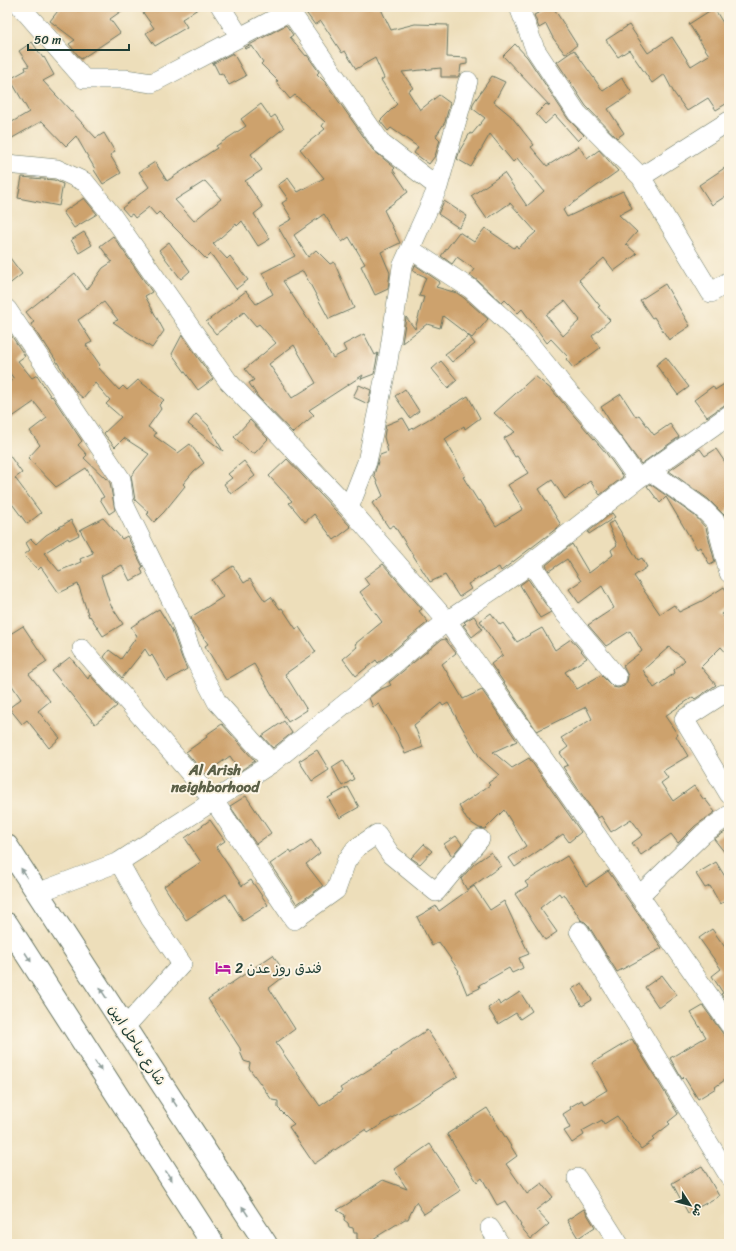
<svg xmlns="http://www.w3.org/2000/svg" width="736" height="1251" font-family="Sriracha,'Playpen Sans Arabic',sans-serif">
<rect width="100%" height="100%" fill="#fcf5e5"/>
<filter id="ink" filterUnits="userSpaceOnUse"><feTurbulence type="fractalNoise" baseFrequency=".025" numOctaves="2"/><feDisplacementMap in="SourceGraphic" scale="8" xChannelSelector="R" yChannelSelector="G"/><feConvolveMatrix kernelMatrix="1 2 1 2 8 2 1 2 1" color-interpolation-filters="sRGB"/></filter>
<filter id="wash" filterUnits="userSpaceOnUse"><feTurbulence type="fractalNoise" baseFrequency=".012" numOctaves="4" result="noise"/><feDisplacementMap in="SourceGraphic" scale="16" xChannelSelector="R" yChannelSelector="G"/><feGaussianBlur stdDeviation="0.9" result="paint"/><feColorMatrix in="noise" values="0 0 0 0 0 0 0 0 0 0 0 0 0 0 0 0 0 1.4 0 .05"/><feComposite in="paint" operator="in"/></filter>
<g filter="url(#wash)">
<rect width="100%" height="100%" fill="#eddeba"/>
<g id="blocks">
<path fill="#cda26d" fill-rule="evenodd" d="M61 7H73L77 10 80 7H127L110 19 120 33 81 59 69 44 75 40 50 21Z
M139 7H201L182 19 187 27 155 46 146 33 154 28Z
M302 7H380L391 30 415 24 448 25 447 57 467 58V64L461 65 460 73 458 77H441V68L402 72 413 88 408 91 420 110 439 95 450 103 445 122 436 136 440 140 435 156 429 164 414 153 418 147 391 128 388 131 380 121 397 104 381 80 384 78 375 58 356 69 345 51 342 53 321 21 315 25Z
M550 7H553L577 45 565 54 553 38 546 24 539 28 534 15Z
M714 8 729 33V102L716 110 708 98 687 111 674 93 664 74 652 83 629 50 618 57 606 40 629 25 648 53 672 37 691 66 709 55 689 24Z
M286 25 293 35 290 37 306 56 307 55 319 72 317 74 325 82 373 150 395 168 393 170 408 192 384 210 400 243 381 252 390 273 388 289 375 295 361 266 365 264 349 237 342 242 324 214 294 235 308 257 316 250 330 264 334 262 354 308 329 319 303 271 283 281 333 358 346 351 343 345 364 334 375 355 378 353 374 374 361 379 363 375 309 410 314 415 293 433 258 397 249 383 254 380 245 369 276 343 259 324 256 326 244 312 216 334 206 322 246 291 256 304 273 294 262 273 295 256 278 227 292 219 282 203 288 199 278 185 288 178 298 192 324 178 300 149 325 129 322 126 325 122 295 95 290 99 276 82 278 81 261 64 263 62 252 46 245 49 244 48ZM294 345 316 383 292 398 269 364Z
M32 42 43 58 44 57 54 75 43 81 96 138 104 133 115 152 110 155 121 173 103 184 94 170 95 169 76 136 66 146 42 121 7 141V125L29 112 10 79 26 70 25 67 29 66 19 51Z
M515 44 527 57 568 119 584 135 578 141 555 115 545 124 536 114 546 104 550 106 503 56Z
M574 50 603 91 622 78 632 93 608 109 624 133 617 138 586 106 557 62Z
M233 53 246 76 229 85 222 73 219 74 214 64H212Z
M492 76 505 82 494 102 511 116 534 145 531 147 547 166 579 146 587 159 599 150 618 171 563 210 567 217 623 191 632 208 619 215 637 232 626 244 637 254 614 271 604 258 579 280 600 306 598 307 610 320 592 336 600 348 573 368 566 359 568 357 551 339 547 343 522 309 518 313 505 300 502 303 478 281 470 275 474 269 457 257 452 264 441 256 459 232 474 242 485 228 514 248 516 245 518 248 536 232 510 203 487 219 471 196 504 173 527 206 544 191 517 158 513 162 490 134 471 167 457 159 460 150 470 133 472 134 485 118 472 108 474 102ZM565 301 580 320 563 336 546 315Z
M261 104 271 118 275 115 284 128 251 154 262 170 245 181 263 207 254 214 270 239 258 246 242 221 237 226 236 224 213 244 227 259 230 256 248 280 236 289 211 254 206 259 159 212 156 215 149 207 135 218 132 214 129 216 122 208 149 187 139 172 155 162 167 181 217 148 216 146 246 126 241 119ZM205 181 221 199 194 221 175 200Z
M729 165V194L712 205 699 185Z
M22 177 54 180 63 184 59 206 18 198Z
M84 198 97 214 74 228 63 212Z
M444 201 467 216 459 228 438 214Z
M84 232 92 245 79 253 71 240Z
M113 236 152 292 145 296 164 331 152 348 113 322 118 320 104 302 78 320 92 342 86 345 100 365 98 367 119 390 123 386 127 390 138 380 164 400 159 405 161 409 148 427 156 433 154 436 178 453 190 444 204 463 194 471 183 484 185 486 164 512 154 522 147 514 149 513 135 500 131 476 149 454 124 438 115 447 105 435 104 433 121 417 106 404 110 400 95 383 83 398 77 393 44 342 43 343 31 324 34 322 26 312 75 273 87 290 103 268 112 262 100 246Z
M169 242 190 271 181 279 159 250Z
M7 254 22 274 7 286Z
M415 265 440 282 436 287 457 293 464 298 488 319 472 338 443 316 440 328 427 324 402 343 406 317 415 329 424 297 419 296 426 277 413 271Z
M665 284 690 326 669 340 654 317 652 318 640 300Z
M7 329 25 356 18 361 32 378 37 375 51 397 52 396 82 441 78 445 87 455 84 458 106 479 107 478 110 483 115 510 109 514 100 499 104 497 86 468 56 487 28 458 40 445 30 431 47 418 34 402 11 418 7 412V384L14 379 7 369Z
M182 335 213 379 198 390 172 354Z
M469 336 475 344 452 362 445 354Z
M666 357 689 387 678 395 656 365Z
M441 361 457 380 448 388 432 369Z
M535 376 552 390 606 453 623 477 600 495 590 481 565 499 552 480 539 489 561 525 501 571 499 567 468 584 471 589 459 597 445 575 430 582 394 525 389 528 372 503 383 496 374 475 380 455 388 452 384 437 386 425 403 418 410 430 468 396 480 418 465 429 464 426 445 439 465 476 463 477 478 501 480 500 496 526 523 509 508 485 528 473 517 456 515 457 504 438 515 432 494 413Z
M729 381V404L723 406 707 417 694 400 713 386 715 390Z
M359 385 371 390 368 404 353 397Z
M405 389 419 411 410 418 395 396Z
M621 394 636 417 639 415 654 435 670 424 679 437 641 464 615 429 601 407Z
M196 414 208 425 223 451 188 424Z
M250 420 268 439 255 453H251L234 437Z
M700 449 705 456 716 449 729 468V507L724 515 708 499 669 471Z
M7 452 22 473 15 478 41 513 27 524 7 497Z
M287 459 351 527 334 540 314 514 305 522 289 503 292 501 269 476Z
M244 461 255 476 231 494 224 484 232 478 228 474Z
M650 484 695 516 706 528 715 562 710 565 700 547 697 549 666 497 660 503 647 486Z
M612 513 615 517 589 534 588 532Z
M103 518 122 539 127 536 143 567 141 568 143 574 130 581 122 565 101 576 110 604 123 624 103 636 90 616 89 617 78 584 59 593 41 567 38 570 24 555 30 550 26 543 31 539 36 544 46 535 71 520 79 535 69 540 68 538 44 553 59 571 81 562 80 559 93 553 80 530Z
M614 521 638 560 642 558 647 567 634 576 660 614 674 605 679 612 702 601 724 587 729 596V608L721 614 729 623V656L721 647 701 667 716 685 695 699 693 697 665 716 678 735 676 736 688 756 663 771 668 778 661 783 673 801 694 786 704 800 705 799 715 812 695 826 678 843 671 834 641 855 632 843 643 835 631 819 611 832 601 816 598 818 563 767 568 765 560 753 568 747 561 738 592 719 586 707 537 731 491 664 503 655 480 621 491 613 500 625 503 623 517 642 542 628 555 650 571 639 587 658 565 672 577 689 601 675 613 687 618 688 624 686 627 681 628 676 623 666 642 651 630 631 606 646 588 625 614 608 602 586 579 603 569 589 581 581 567 559 549 571 546 565 572 544 589 573 613 555 611 550 617 545 608 524ZM669 647 685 660 674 670 675 673 654 688 643 670Z
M383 564 422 609 419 611 428 622 378 663 376 660 356 676 343 659 357 647 355 644 382 622 360 592 369 585 364 578Z
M233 566 244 583 250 579 265 601 271 597 280 609 282 608 296 629 299 627 316 652 285 674 307 710 288 722 254 664 226 680 205 646 208 644 192 621 191 617 223 597 212 580Z
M528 579 551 612 540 618 520 585Z
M159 609 172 630 182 658 187 669 167 681 152 655 150 657 145 649 122 678 104 657 109 650 121 659 137 636 131 627Z
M474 616 482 629 472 637 463 625 466 624 464 622Z
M23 626 47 662 29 674 50 701 38 711 60 738 49 748 27 720 22 724 9 708 21 699 7 678V636Z
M445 639 456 653 442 664 463 699 482 690 517 741 493 752 512 768 529 758 581 832 569 842 563 834 515 867 509 858 526 846 504 810 485 829 479 828 467 820 459 806 490 785 488 783 499 775 480 758 448 703 443 706 441 703 414 725 423 747 405 754 397 734 379 704 373 707 369 698 379 690 391 685 389 682 392 680 441 640Z
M70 657 88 679 90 675 117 706 95 724 52 671Z
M284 721 292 733 273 748 262 736Z
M222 724 255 761 240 771 230 756 205 774 186 752 207 737 206 735Z
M317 750 329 770 312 781 299 761Z
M343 760 354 779 342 786 332 767Z
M348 787 359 807 340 818 328 798Z
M246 796 271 833 256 844 230 806Z
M210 820 225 841 216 847 242 886 251 880 268 905 243 921 226 894 186 920 164 886 201 862 185 838Z
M728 830 729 831V858L714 839Z
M456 836 462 844 452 856 444 844Z
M311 840 320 853 306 864 323 886 297 904 270 864 290 850 292 853Z
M424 844 432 851 420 864 411 858Z
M491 852 501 866 467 890 461 879 474 864Z
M567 856 586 886 608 871 662 948 617 972 588 925 585 922 580 920H581L564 894 561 896 559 893 540 908 557 932 545 940 515 894 528 886 525 882Z
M716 862 729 883V899L720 904 710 886 705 888 696 874Z
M474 886 490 910 504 901 529 954 519 958 523 968 512 973 509 968 479 985 480 988 467 994 458 972 459 971 439 942 432 946 417 917 436 906 439 911Z
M712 929 729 953V1005L721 994 723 993 712 976 721 969 699 938Z
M273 955 286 975 269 988 295 1029 276 1043 320 1106 342 1091 340 1088 392 1055 391 1054 427 1030 458 1076 368 1133 366 1129 314 1164 289 1127 294 1124 278 1108V1101L272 1100 249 1068 250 1063 244 1061 241 1054 240 1048 208 999Z
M662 975 677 995 659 1008 645 987Z
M582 983 592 1000 582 1006 572 989Z
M520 992 532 1011 520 1019 516 1013 498 1024 488 1008 498 1001 500 1005Z
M703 1006 729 1042V1077L715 1087 716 1088 698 1099 684 1077 682 1079 670 1058 706 1037 691 1013Z
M632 1039 678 1114 668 1122 670 1124 652 1138 654 1140 641 1149 617 1116 604 1124 602 1120 582 1131 584 1135 572 1143 564 1131 570 1128 563 1114 571 1109 570 1107 582 1100 584 1104 607 1090 592 1063Z
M487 1108 517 1156 506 1164 527 1194 542 1183 553 1197 536 1210 549 1224 531 1239 520 1226 521 1225 505 1201 497 1205 482 1178 477 1182 447 1134Z
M430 1144 461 1190 424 1214 416 1202 408 1219H405L365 1244H362L360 1240 357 1239V1233H354L353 1228 349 1227 348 1223 344 1220 345 1215 337 1210 346 1205 383 1180 407 1189 394 1169Z
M702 1166 719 1196 688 1213 672 1183Z
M584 1209 595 1227 578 1238 567 1220Z"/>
</g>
</g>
<g filter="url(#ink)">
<use href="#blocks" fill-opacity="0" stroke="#677563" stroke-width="1"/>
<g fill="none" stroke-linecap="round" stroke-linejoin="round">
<defs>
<path id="minor" d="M21 7 84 79H125L152 83 290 11
M221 7 240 37
M291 7 290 11 382 144 438 187
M519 7 535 49 577 113 641 177 711 293 729 281
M468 81 438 187 402 267 388 361 367 462 349 508 447 621 729 1024
M7 164 57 169 85 182 111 214 228 381 349 508
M641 177 729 121
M410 249 471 289 525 338 566 389 615 446 638 479
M7 309 121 479 124 504 179 616 192 654 217 702 272 763
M650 471 702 508 716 522 729 573
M531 563 565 614 617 677
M82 649 214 801 294 920 336 890 346 862 355 849 377 834 391 855 436 892 480 839
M723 694 684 719 729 794
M119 862 272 763 447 621 518 573 638 479 729 415
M37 893 119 862 150 918 182 964 125 1027
M639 896 703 834 729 815
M579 931 729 1176
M577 1178 619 1244
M490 1228 500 1244"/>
<path id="highway" d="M7 846 266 1244
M7 924 213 1244"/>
</defs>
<use href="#minor" stroke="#677563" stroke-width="20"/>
<use href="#highway" stroke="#677563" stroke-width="24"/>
<use href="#minor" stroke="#fff" stroke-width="19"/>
<use href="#highway" stroke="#fff" stroke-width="22"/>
</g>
<defs><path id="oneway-solid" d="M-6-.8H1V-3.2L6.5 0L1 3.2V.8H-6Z"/></defs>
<g fill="#8f9e9a">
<use href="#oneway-solid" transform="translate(24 873) rotate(-123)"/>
<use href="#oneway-solid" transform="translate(28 957) rotate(57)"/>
<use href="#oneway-solid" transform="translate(103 993) rotate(-123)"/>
<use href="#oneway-solid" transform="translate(98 1066) rotate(57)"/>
<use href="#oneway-solid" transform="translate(174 1102) rotate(-123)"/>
<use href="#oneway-solid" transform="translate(169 1176) rotate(57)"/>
<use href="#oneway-solid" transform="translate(245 1211) rotate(-123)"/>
</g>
</g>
<defs>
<symbol id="hotel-bare" viewBox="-9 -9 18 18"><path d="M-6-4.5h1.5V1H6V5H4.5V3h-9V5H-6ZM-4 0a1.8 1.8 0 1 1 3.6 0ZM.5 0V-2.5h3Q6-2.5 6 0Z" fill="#b5179e" stroke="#fcf5e5" stroke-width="2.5" paint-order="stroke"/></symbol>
</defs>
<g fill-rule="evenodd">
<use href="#hotel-bare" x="212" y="957" width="22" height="22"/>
</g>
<g text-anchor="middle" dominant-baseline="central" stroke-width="4" stroke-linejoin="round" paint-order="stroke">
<g font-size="14" fill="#1f3d34" stroke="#fcf5e5" text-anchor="start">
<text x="235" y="968">فندق روز عدن 2</text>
</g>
<g font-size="14" fill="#1f3d34" stroke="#fcf5e5">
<text transform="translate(137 1045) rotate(57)">شارع ساحل ابين</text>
</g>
<g font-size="15" font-weight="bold" fill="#5c6048" stroke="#fcf5e5">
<text x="215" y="770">Al Arish<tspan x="215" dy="17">neighborhood</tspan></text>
</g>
</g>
<rect width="736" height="1251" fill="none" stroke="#fcf5e5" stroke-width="24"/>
<g transform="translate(690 1205) rotate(126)" stroke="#fcf5e5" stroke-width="3" paint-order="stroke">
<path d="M0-3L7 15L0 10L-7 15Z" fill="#1f3d34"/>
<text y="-6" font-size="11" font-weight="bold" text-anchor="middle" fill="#1f3d34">ش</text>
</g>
<path d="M28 44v6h101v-6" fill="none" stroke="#1f3d34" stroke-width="2"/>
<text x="34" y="44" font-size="12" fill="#1f3d34" stroke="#fcf5e5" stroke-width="3" paint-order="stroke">50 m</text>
</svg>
